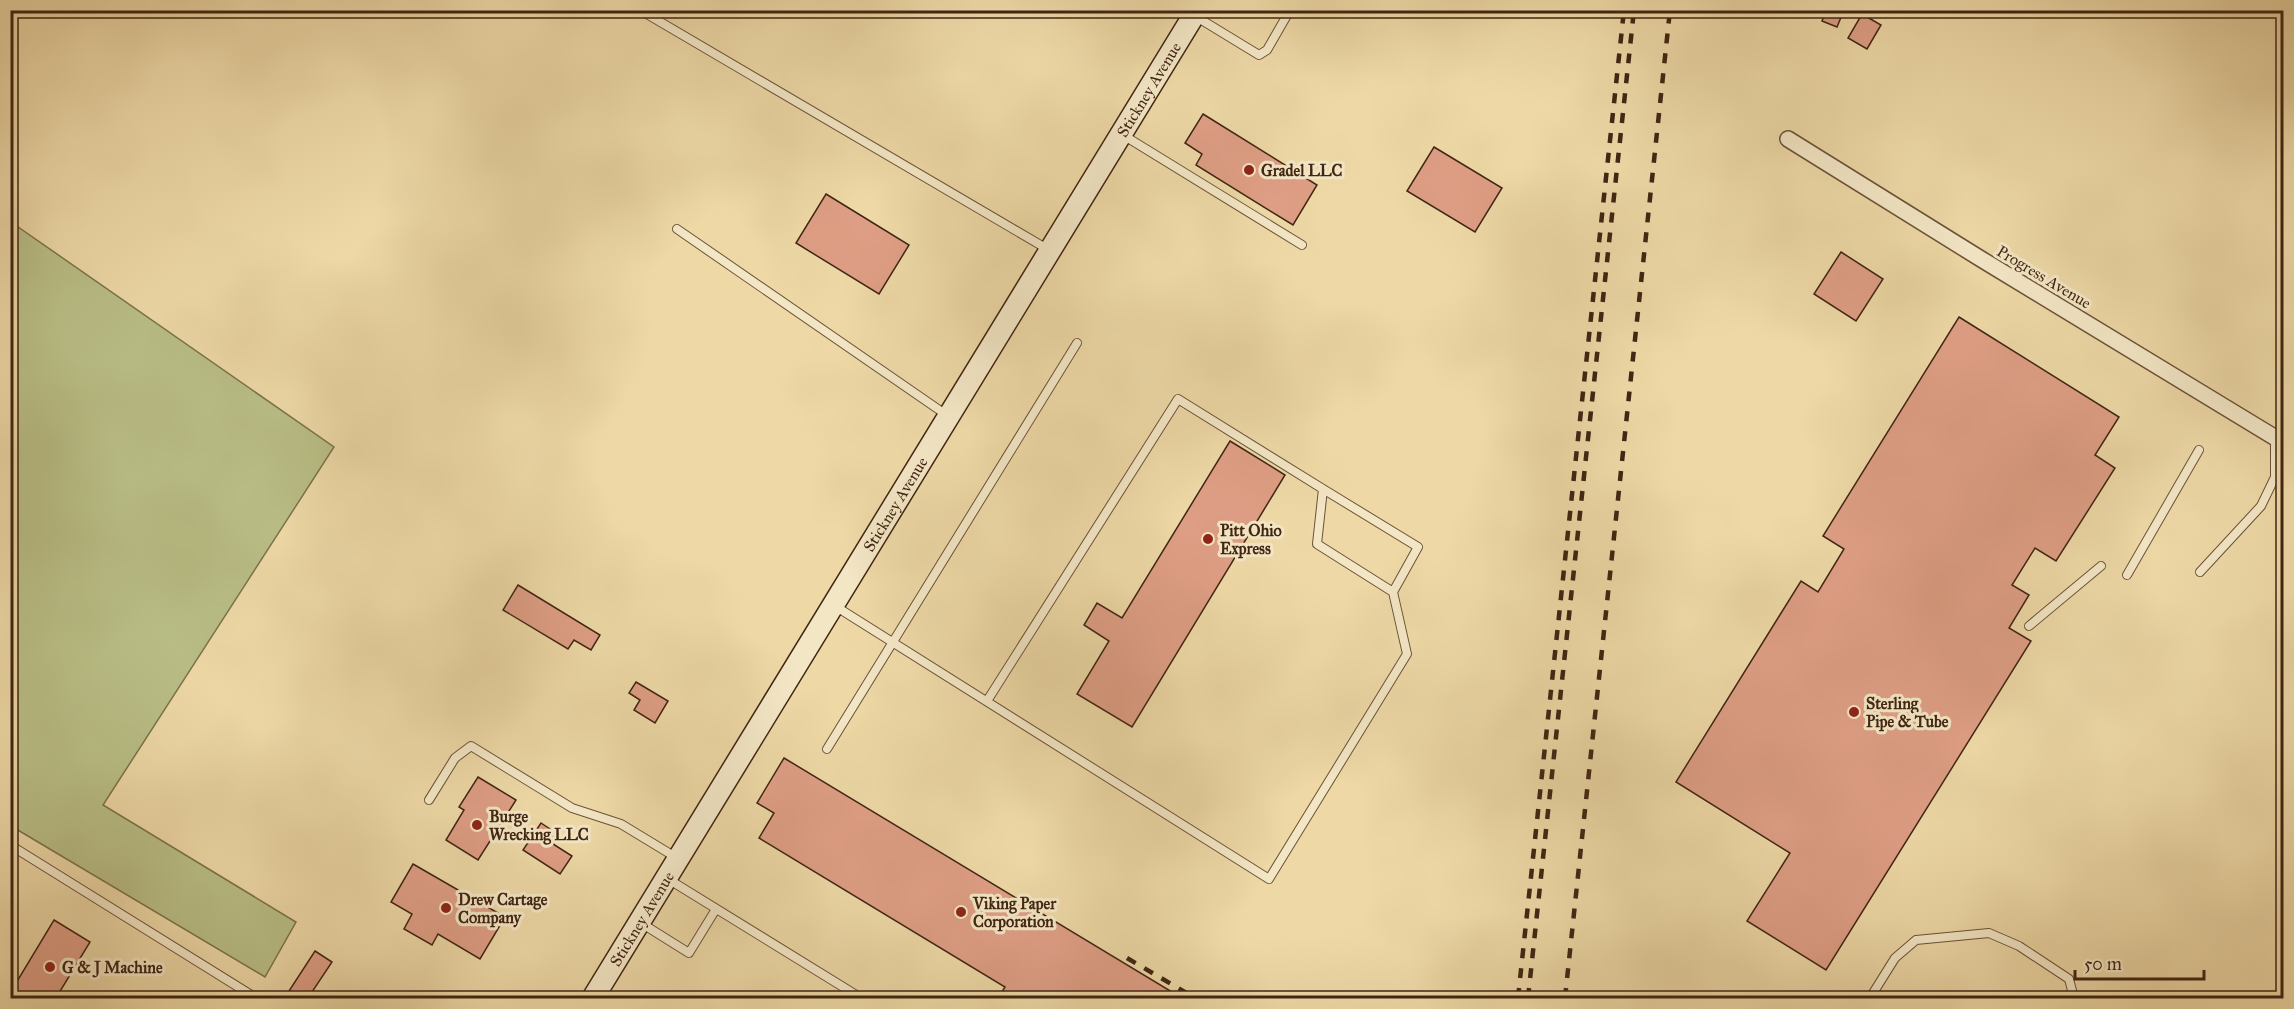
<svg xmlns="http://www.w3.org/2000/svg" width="2294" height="1009" font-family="'IM FELL Great Primer',serif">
<rect width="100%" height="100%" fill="#edd8a6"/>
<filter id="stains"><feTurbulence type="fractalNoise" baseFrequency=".00333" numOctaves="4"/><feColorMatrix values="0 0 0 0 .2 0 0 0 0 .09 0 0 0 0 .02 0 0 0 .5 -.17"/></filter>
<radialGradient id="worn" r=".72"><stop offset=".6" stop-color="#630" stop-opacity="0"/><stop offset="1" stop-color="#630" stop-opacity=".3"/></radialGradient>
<path fill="#b9be86" stroke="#7c724c" stroke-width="1.5" d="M11 222 334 447 103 805 296 922 265 977 11 826Z"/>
<path fill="#de9e85" stroke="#402513" stroke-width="1.5" d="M1826 10H1844L1837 27 1822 21Z
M1862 14 1881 25 1867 49 1848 38Z
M1203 114 1317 185 1293 225 1196 165 1202 154 1185 143Z
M1434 147 1502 188 1475 232 1407 191Z
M826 194 909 245 879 294 796 243Z
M1841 252 1883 279 1856 321 1814 294Z
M1959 317 2119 417 2095 455 2115 468 2056 561 2035 548 2012 585 2029 595 2009 628 2031 641 1826 970 1747 921 1790 853 1676 782 1801 581 1818 592 1844 549 1823 536Z
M1230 441 1285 475 1132 727 1077 694 1109 641 1084 625 1097 603 1122 618Z
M518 585 600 635 591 650 574 640 568 649 503 610Z
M636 682 668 701 655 723 634 710 640 700 629 693Z
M784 758 1182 998H998L1005 987 759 838 774 813 757 803Z
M478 777 516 800 478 860 446 840 464 810 459 807Z
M541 823 559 835 553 844 572 856 560 874 523 850Z
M413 864 505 917 480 959 438 934 432 945 404 929 412 914 391 902Z
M54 920 90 942 56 998H10V993Z
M315 951 332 962 308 998H301L289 991Z"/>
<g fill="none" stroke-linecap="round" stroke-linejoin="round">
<defs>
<path id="lane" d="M640 10 1049 250
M1195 16 1259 55 1267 50 1290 10
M1123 135 1302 245
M677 229 948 416
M1323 489 1418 547 1393 592
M2200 572 2261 506 2275 477V438
M2127 575 2199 450
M835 606 1269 879 1407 654 1393 592 1317 544 1323 489 1178 399 987 701
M2029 626 2101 566
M827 749 1077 343
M429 800 455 758 471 746 572 808 621 824 677 858
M10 845 256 998
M668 879 861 998
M641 923 689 953 716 909
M1870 998 1895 958 1916 940 1989 933 2019 946 2069 979 2074 998"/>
<path id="street" d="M1788 139 1981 259 2284 443"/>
<g id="secondary">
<path id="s1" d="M593 998 1197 10"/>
</g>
</defs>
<use href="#lane" stroke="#6b5238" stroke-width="10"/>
<use href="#street" stroke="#6b5238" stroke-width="18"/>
<use href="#secondary" stroke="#402513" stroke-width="24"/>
<use href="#lane" stroke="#f3e6c5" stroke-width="8"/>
<use href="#street" stroke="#f3e6c5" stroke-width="15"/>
<use href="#secondary" stroke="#f3e6c5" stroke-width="21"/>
<path stroke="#402513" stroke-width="4.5" stroke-dasharray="10 10" stroke-linecap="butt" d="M1127 958 1195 998
M1518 998 1624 10
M1528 998 1634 10
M1565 998 1670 10"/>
</g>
<g fill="#8f2418" stroke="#f3e6c5" stroke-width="2">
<circle cx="1249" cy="170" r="6"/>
<circle cx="1208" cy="539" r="6"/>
<circle cx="1854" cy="712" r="6"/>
<circle cx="477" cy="825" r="6"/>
<circle cx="446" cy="908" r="6"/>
<circle cx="961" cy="912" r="6"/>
<circle cx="50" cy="967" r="6"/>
</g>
<g text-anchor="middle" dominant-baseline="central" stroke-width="6" stroke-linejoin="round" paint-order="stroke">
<g font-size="16" fill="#402513" stroke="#f3e6c5">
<text stroke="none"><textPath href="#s1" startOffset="1065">Stickney Avenue</textPath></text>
<text transform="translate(2044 277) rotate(31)">Progress Avenue</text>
<text stroke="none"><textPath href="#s1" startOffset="579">Stickney Avenue</textPath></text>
<text stroke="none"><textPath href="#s1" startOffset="93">Stickney Avenue</textPath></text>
</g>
<g font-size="16" font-weight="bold" fill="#402513" stroke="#f3e6c5" text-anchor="start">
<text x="1261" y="170">Gradel LLC</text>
<text x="1220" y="530">Pitt Ohio<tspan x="1220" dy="18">Express</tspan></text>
<text x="1866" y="703">Sterling<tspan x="1866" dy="18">Pipe &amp; Tube</tspan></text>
<text x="489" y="816">Burge<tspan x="489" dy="18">Wrecking LLC</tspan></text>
<text x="458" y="899">Drew Cartage<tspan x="458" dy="18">Company</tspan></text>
<text x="973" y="903">Viking Paper<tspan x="973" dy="18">Corporation</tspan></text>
<text x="62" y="967">G &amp; J Machine</text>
</g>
</g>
<rect width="2294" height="1009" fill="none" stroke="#edd8a6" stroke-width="36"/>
<rect x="12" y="12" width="2270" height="985" fill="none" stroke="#402513" stroke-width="3"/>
<rect x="18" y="18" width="2258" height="973" fill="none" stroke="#402513" stroke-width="1.5"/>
<path d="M2075 970v9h129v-9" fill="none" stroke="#402513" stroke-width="3"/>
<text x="2084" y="970" font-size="18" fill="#402513" stroke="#f3e6c5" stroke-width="4.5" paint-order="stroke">50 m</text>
<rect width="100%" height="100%" filter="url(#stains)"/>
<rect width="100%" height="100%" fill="url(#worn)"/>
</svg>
